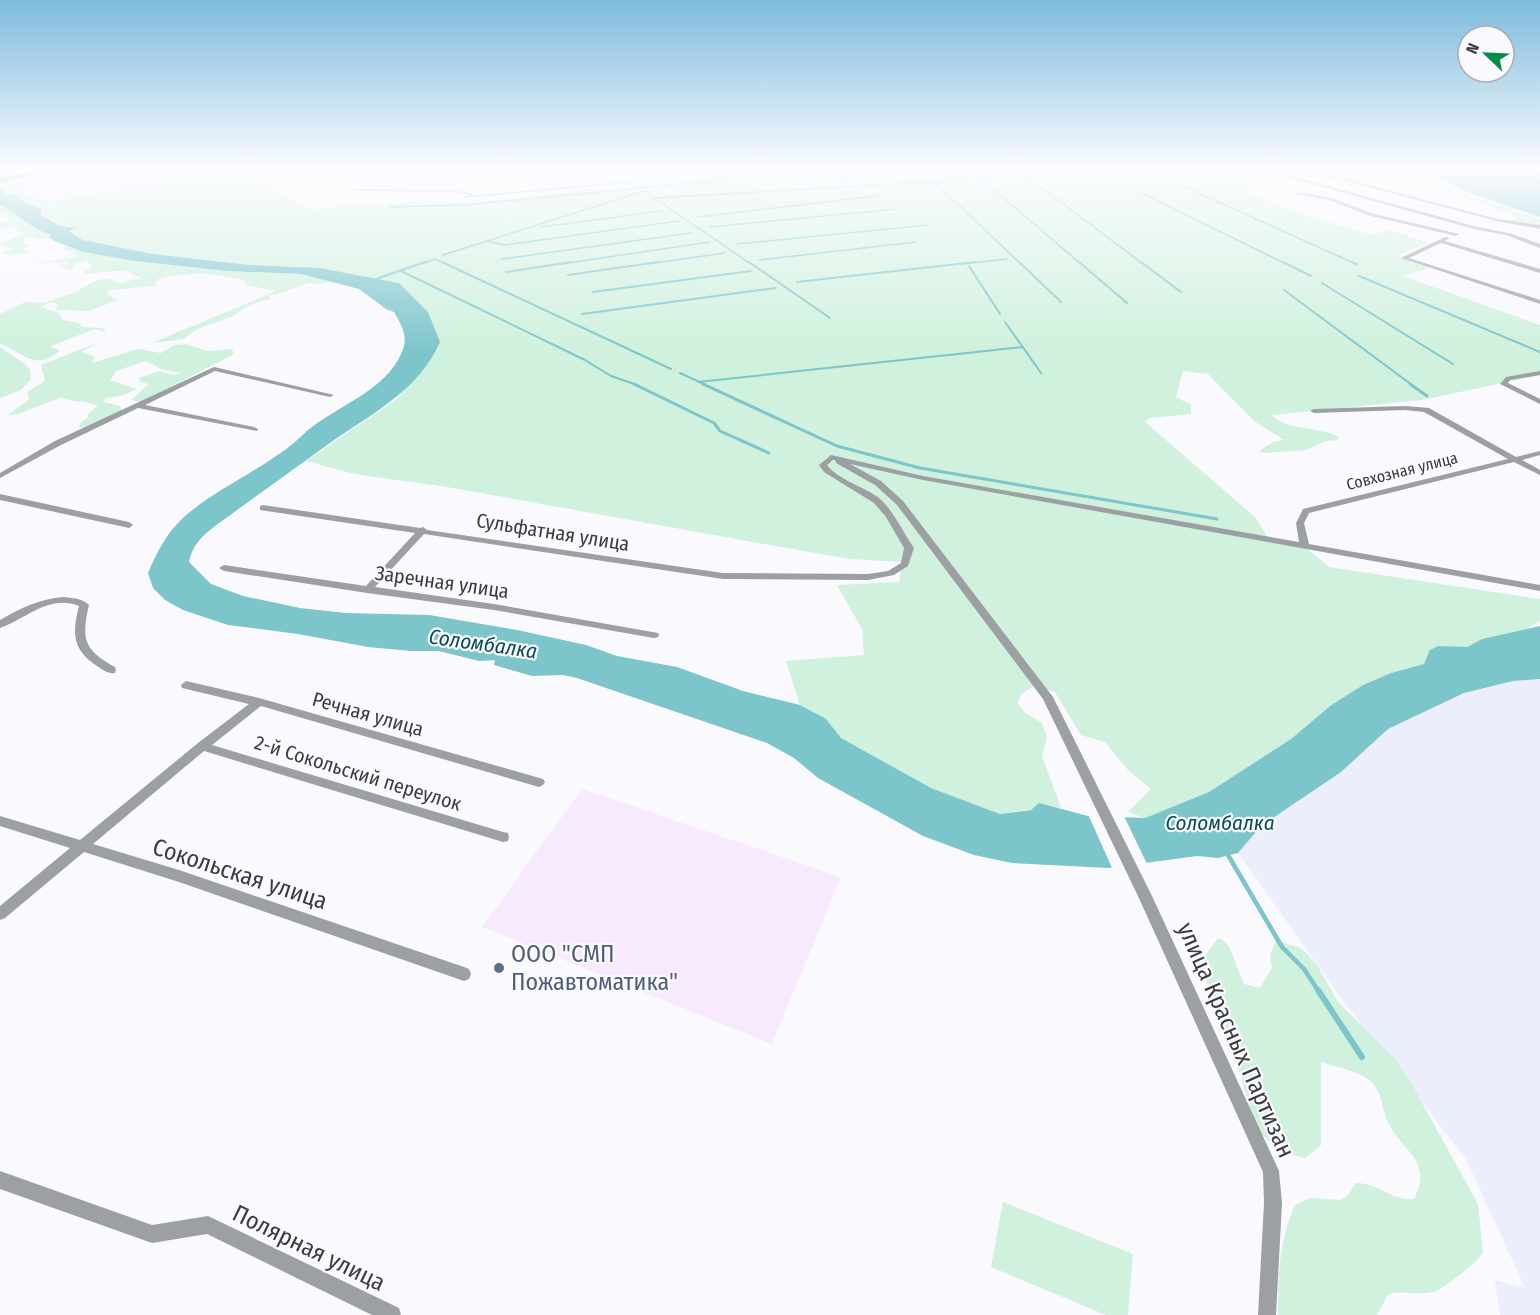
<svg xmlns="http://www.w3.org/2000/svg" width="1540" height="1315" font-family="'Fira Sans Condensed',sans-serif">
<rect width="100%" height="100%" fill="#f9f9fe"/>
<path fill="#edeefc" d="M123 168H225L227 171 49 202 25 194 14 182 52 174 95 169 96 174 123 171Z
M1540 679V1315H1500L1495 1280 1525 1288 1466 1159 1343 1001 1238 853 1261 826 1341 772 1388 729 1464 693 1513 681Z"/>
<path fill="#f8eafe" d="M582 789 841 877 772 1044 482 927Z"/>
<path fill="#cff1dd" d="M87 168 15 182 25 194 47 202 226 171 225 168H244L280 194 312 210 345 205 496 200 772 168H1209L1259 184 1247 186 1258 191 1248 193 1296 212 1372 235 1391 230 1429 243 1396 256 1430 268 1403 276 1540 325V375L1422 400 1271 415C1289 432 1318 425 1339 437L1337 440 1326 441 1306 450 1262 453 1260 450 1273 442 1284 440 1254 421 1208 374 1183 371 1176 397 1191 405V414L1150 418 1145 422 1256 518 1270 542 1305 547 1329 567 1540 599V621L1525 630 1482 639 1467 647H1453L1428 657 1424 664 1391 673 1363 685 1330 706 1291 739 1209 792 1145 818 1128 812 1151 789 1128 770 1105 742 1081 735 1055 692 1034 686 1021 694 1018 703 1025 713 1042 723 1047 737 1042 756 1061 808 1051 806 1000 814 931 788 841 738 826 720 800 705 786 661 864 655 862 629 837 585 899 582 902 562 851 559 781 547 447 487 354 474 306 461 397 399 438 347 428 312 399 283 320 268 249 265 153 254 83 240 69 231 76 228 61 226 42 215 41 209 19 199 17 195H8L0 188V181L64 170Z
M1391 168H1407L1456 192 1537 217 1540 219V226L1507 221 1515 219 1511 214 1457 194 1419 184 1417 183 1421 182Z
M0 205C19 214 30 230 51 235L50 238 35 239V236L24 238V243L30 245 24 249 30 252 11 255 0 253 14 249 0 244 24 233 15 230 19 227 16 226 0 229V223L9 220 6 214H0Z
M67 247 248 272 301 274 330 281C322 286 318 283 310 283 301 284 284 294 271 295L270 299 254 303 231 317 195 330 184 339 152 343 276 291 247 285 244 283 246 281C216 272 189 272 158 279L155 283 156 286 110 290 106 293 118 300 89 311 58 310 56 309 58 304 51 302 41 307 59 313 62 320 79 323 82 327 103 328 106 332 94 329 49 347 60 350C35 374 21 350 0 344V314L25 302 44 303 73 293 97 280 110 279 120 283 141 278 133 275 130 271C113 270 98 274 81 274L92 267 87 260 75 264 74 268 69 270 59 265 68 264V261L31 264 77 257 76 254 63 249Z
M99 342 81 352 95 357 92 363 138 349 161 353 175 345 186 344 207 351 232 349 234 354 141 402 131 400 149 384 140 382 139 378 159 371 173 375 181 373 161 369 146 361 116 371 110 380 136 389 124 395 106 398 104 402 120 406 122 411 89 426 79 428 80 423 88 418V414L98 406C86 400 72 403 61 397L19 414 7 415 30 399 27 392 45 381 41 365Z
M0 347 26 365 30 370 31 379 21 390 0 398Z
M1218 938 1225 942 1229 947 1244 984 1260 988 1272 968 1270 955 1276 940 1300 948 1307 954 1317 965 1338 1002 1396 1060 1411 1083 1478 1204 1483 1252C1480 1260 1444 1288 1436 1291 1423 1296 1406 1291 1392 1293L1387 1296 1377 1315H1278C1278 1276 1279 1241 1295 1205L1311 1198 1340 1200 1347 1196 1356 1183C1377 1183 1393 1201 1414 1199 1434 1159 1401 1152 1388 1122 1381 1107 1383 1092 1369 1080 1357 1070 1335 1067 1321 1062V1145L1305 1158 1290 1154 1273 1145 1260 1133 1252 1115 1234 1052 1216 1017 1203 969 1204 957Z
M1003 1202 1133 1254 1128 1315H1106L991 1267Z"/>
<path fill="#7cc5cb" d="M1540 168V217L1472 194 1418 169Z
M0 188 8 195H19V199L41 209V215L60 226 77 228 69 231 83 240 153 254 249 265 320 268 399 283 428 312 440 342C418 392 369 415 327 445 297 467 267 488 237 510 218 525 194 536 189 562L211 584 243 596 300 608 346 613 429 615 517 630 586 645 617 656 677 667 743 691 800 705 826 719 841 738 931 788 1000 814 1031 810 1039 803 1088 816 1145 818 1209 792 1291 739 1330 706 1363 685 1391 673 1424 664 1430 650 1438 646 1467 647 1482 639 1540 626V679L1513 681 1464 693 1388 729 1341 772 1261 826 1238 853 1218 858 1197 856 1108 868 1012 863 974 855 923 836 818 778 794 758 767 743 577 678 563 675 532 676 494 665 495 660 479 661 439 651H411L368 647 298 634 228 625 183 610 165 600 153 588 148 573C157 552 167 532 185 516 219 487 261 470 295 442 301 437 306 431 312 427 342 404 393 386 404 346 407 334 400 322 394 312L386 309 359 289 301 274 228 271 135 261 84 252 54 241 50 238 51 235C30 229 19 214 0 205Z"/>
<path fill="#f9f9fe" d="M1087 812 1123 814 1148 866 1113 870Z"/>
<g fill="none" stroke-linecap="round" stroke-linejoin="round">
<path stroke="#7cc5cb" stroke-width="1.5" d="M1026 176 1143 264
M982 180 1081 264
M933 181 1021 264
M1174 182 1356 264
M841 185 846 169
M354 190 455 191 473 195
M1140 192 1286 264
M465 197 665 179
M656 198 1048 175
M389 207 464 205 849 168
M698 217 876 196
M541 227 662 211
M710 227 897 209
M489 242 505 245 679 221
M736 244 928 225
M443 255 644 191 751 264
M502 259 691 233
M759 260 916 242
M420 264 435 259 446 264
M561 264 710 242
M647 264 725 253
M962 264 1007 259"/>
<path stroke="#7cc5cb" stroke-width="2" d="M442 262 671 369
M749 262 830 318
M1019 262 1061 302
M1079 262 1127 303
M1141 262 1181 292
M1283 262 1311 276
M1352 262 1356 264
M969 266 1000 314
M401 271 585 360 611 376 637 385
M506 272 571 262
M568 275 658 262
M1359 276 1540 352
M373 280 425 262
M797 282 976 262
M1322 283 1453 364
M1284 290 1412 385
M593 292 751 271
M582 314 776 288
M1005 322 1041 373
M680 373 706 385
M698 382 1023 347"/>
<path stroke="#7cc5cb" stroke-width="3" d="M634 384 714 423 720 431 769 453
M703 384 837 446 920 468 1217 519
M1410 384 1427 396"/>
<path stroke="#7cc5cb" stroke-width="4.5" d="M1228 855 1282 947 1304 969 1319 992"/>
<path stroke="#7cc5cb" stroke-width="6" d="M1318 990 1362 1057"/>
<path fill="#9ca0a3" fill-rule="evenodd" d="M1255 168H1263L1477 227 1509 233 1540 244V248L1506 235 1474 229Z
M1296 168H1304L1497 219 1540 225V229L1497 221Z
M1298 192 1332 198 1371 213 1459 234 1456 236 1367 215 1329 200 1296 194Z
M1445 237 1450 238 1445 241 1540 269V273L1441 243 1409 258 1540 300V304L1401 258Z
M214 367 334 395 330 397 215 371 145 405 254 427 258 429 257 431 138 408 61 445 0 478V473L55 441Z
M1540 371V375L1510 380 1508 383 1540 399V404L1500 384 1506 377Z
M1405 406 1429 408 1516 457 1540 451V455L1522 460 1540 470V475L1514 462 1309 513 1304 523 1309 544 1540 585V591L923 480 850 464 881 481 903 501 1053 697 1152 896 1279 1171 1282 1203 1276 1315H1258L1264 1203 1263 1172 1138 896 1043 699 897 505 875 485 836 463 835 460H833L827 465C840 481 863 486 879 498 894 511 902 531 914 548L908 566 894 575 868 580 723 579 424 534 375 587 494 604 658 633 659 635 658 637 654 638 494 610 367 593 224 571 219 568 224 565 366 586 415 533 260 510V506L263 505 420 528 423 527 427 530 723 573 868 574 888 571 901 563 904 548 886 517 874 503 824 472 819 465 831 455 923 476 1299 542 1296 523 1303 509 1508 459 1424 412 1405 410 1314 413 1310 411 1314 409Z
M0 494 129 522 133 525 129 528 0 500Z
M63 597C72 598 82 598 89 605 81 639 84 650 115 667L116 670 115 673C108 674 103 670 97 666 72 650 72 633 79 606 49 594 26 619 0 628V620C20 608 40 599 63 597Z
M186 681 259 698 543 779 545 782 543 785 539 787 261 706 212 745 503 832 508 833 509 837 508 841 503 842 204 751 93 844 179 870 464 967 469 969 471 974 469 979 464 981 179 882 84 852 5 918 0 920V906L70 848 0 826V816L80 840 198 743 249 704 182 688 181 685Z
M0 1171 152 1225 208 1216 399 1308 401 1315H372L207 1234 152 1243 0 1189Z"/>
<path fill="#70757a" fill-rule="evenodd" d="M54 168H66L0 182V178Z"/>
</g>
<linearGradient id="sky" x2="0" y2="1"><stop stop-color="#7dbbdc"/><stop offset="0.48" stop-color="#fcfcff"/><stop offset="1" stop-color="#fcfcff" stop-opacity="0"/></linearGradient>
<rect width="1540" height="352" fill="url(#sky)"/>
<circle fill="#5c6f8a" stroke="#f9f9fe" stroke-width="2" cx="499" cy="968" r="6"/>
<g text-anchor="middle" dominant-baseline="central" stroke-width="4.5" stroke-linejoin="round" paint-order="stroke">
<g font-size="16" fill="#3b3c40" stroke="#f9f9fe">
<text transform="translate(1402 471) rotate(-14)">Совхозная улица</text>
</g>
<g font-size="20" fill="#3b3c40" stroke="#f9f9fe">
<text transform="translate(553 532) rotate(9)">Сульфатная улица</text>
<text transform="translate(442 582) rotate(8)">Заречная улица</text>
<text transform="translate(368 714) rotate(16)">Речная улица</text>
<text transform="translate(358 773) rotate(17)">2-й Сокольский переулок</text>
</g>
<g font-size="21" font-style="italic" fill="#074c50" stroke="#f9f9fe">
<text transform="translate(483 644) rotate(8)">Соломбалка</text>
<text x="1220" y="823">Соломбалка</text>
</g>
<g font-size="24" fill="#3b3c40" stroke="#f9f9fe">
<text transform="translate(240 874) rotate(18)">Сокольская улица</text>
<text transform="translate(1236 1040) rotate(66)">улица Красных Партизан</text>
<text transform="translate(309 1248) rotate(26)">Полярная улица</text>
</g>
<g font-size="24" fill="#4e5e75" stroke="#f9f9fe" text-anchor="start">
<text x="511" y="954">ООО "СМП<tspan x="511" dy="28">Пожавтоматика"</tspan></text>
</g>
</g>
<g transform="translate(1486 54) rotate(293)"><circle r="28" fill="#f9f9fe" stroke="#adadb2" stroke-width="1.5"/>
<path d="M0-4.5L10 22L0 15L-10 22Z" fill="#058c4a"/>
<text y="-9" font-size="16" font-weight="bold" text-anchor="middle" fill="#3b3c40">N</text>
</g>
</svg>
